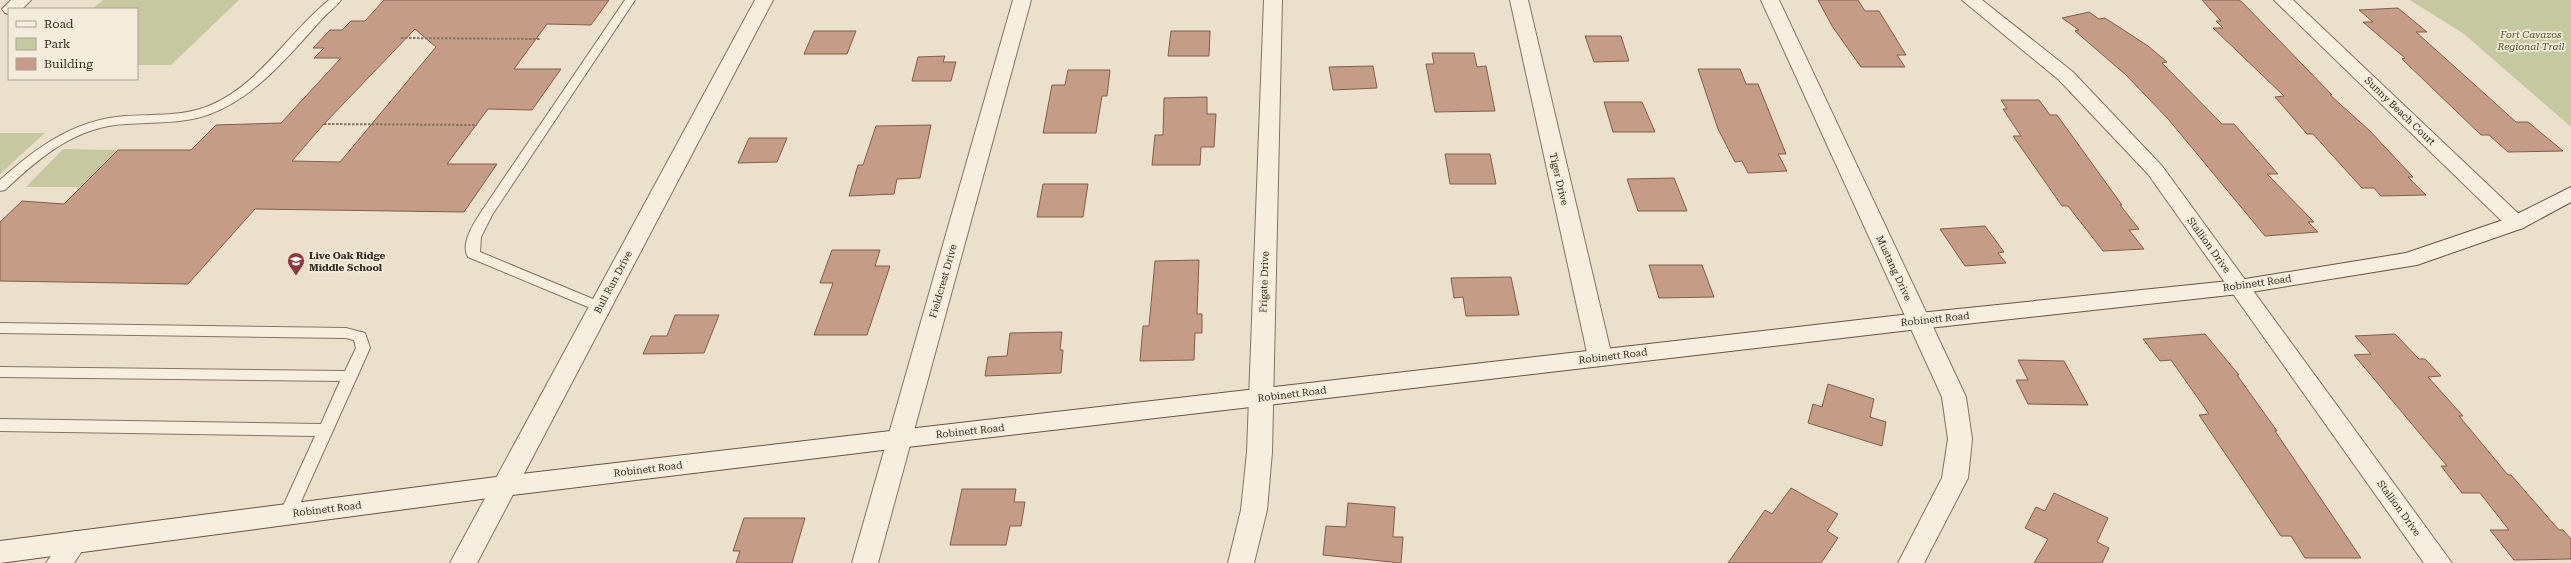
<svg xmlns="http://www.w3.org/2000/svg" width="2571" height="563" font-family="'Roboto Serif',serif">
<rect width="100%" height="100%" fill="#ebe0cc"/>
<path fill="#c6c9a0" d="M103 0H239L171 65H137V9H92Z
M2410 0H2571V127L2464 34Z
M0 133H45L0 174Z
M63 149 118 150 79 187H26Z"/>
<path fill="#c59c86" stroke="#835d4a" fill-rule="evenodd" d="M384 0H609L591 25 547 24 514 69H561L532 110 488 109 447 164H497L464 212 255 209 188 284 0 281V222L22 201 64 204 118 150H191L216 125 281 123 341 58H314L324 48H313L330 30H342L351 21H365ZM415 29 436 47 340 162 292 161 324 124Z
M1818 0H1858L1865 11H1879L1906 55H1897L1905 67H1861L1832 26Z
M2202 0H2239L2242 2 2332 95H2330L2370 131 2413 177H2408L2426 195 2381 196 2374 188H2362L2313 134H2307L2275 97 2284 96 2213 28H2223L2216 21H2221Z
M2398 8 2427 32H2416L2516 122H2528L2563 151 2508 152 2489 135H2481L2402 59 2405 58 2363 22H2373L2359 10Z
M2089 12 2099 19 2105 18 2148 46 2167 62 2162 63 2222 124H2234L2278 174H2267L2314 222H2308L2318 232 2265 236 2169 120 2126 75 2075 31 2079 30 2062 18Z
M814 31H856L847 54H804Z
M1171 31H1210L1209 56H1168Z
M1585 36H1621L1629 61 1594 62Z
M1432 53H1474L1477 67 1486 66 1495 111 1435 112 1426 64H1434Z
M945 56 943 62H956L951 81H912L918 57Z
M1373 66 1377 88 1333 90 1329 67Z
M1698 69H1740L1746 84H1758L1786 154H1778L1787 171 1748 173 1742 161 1735 162 1718 129Z
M1068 70H1110L1107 96H1102L1096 133H1043L1052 85H1065Z
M1207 97V114H1216L1214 147H1201L1200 165H1152L1155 135H1163L1164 98Z
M2001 100H2039L2050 115H2057L2122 205H2120L2139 229 2129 230 2144 249 2103 251 2068 206H2062L2013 136H2021L2003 109H2007Z
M1604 102H1642L1655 132H1613Z
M931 125 920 178 897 179 894 194 849 196 858 165H863L876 126Z
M749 138H787L777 162 738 163Z
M1445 154H1490L1496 184H1450Z
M1674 178 1687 211H1638L1627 179Z
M1043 184H1088L1083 217H1037Z
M1985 226 2004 252 1998 253 2006 263 1965 266 1940 229Z
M832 250H880L875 266H890L867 335H814L833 283H820Z
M1199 260 1197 314H1202V333H1195L1194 360 1140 361 1143 326H1149L1155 261Z
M1649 265H1702L1714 297 1659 298Z
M1511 277 1519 315 1466 316 1463 297 1454 298 1451 278Z
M675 315H719L704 353 643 354 651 336H667Z
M1062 332 1060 350H1063L1061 373 985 376 988 357 1007 356 1010 333Z
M2205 334 2239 375H2237L2277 431H2275L2361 558H2305L2291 536H2281L2199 415 2209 414 2171 360 2160 361 2143 339Z
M2395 334 2419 359H2425L2441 376 2428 377 2463 416H2459L2508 475H2511L2559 530H2563L2571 539V559L2514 560 2490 530H2509L2480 493H2462L2441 466H2447L2354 355 2371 354 2355 336Z
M2018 360 2064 361 2088 405 2028 404 2016 380H2028Z
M1828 384 1874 399 1870 417 1886 422 1882 446 1808 423 1813 404 1822 407Z
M1791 488 1838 514 1827 531 1838 538 1821 563H1728L1765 510 1772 514Z
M962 489H1016L1014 502H1025L1021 526H1010L1006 545H950Z
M2054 493 2108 518 2097 542 2109 548 2102 563H2034L2048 539 2025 528 2036 507 2045 511Z
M1348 503 1395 507 1393 537H1403L1401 563 1323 555 1326 526 1346 527Z
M744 518H805L792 563H736L740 551H733Z"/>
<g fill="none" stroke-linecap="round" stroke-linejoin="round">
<defs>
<path id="lane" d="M329 0H341C336 7 328 12 322 19 290 54 256 97 210 114 184 124 154 122 127 124 76 126 40 157 5 190L0 191V180C37 147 74 120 125 116 154 114 184 117 211 105 261 83 288 33 329 0Z
M625 0H635L492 215 481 237 480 252 605 304 607 307 605 310 600 312 468 257C460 244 474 223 481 212Z
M0 323 346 328 365 333 370 348 295 515 293 520 287 522 281 520 279 515 315 436 0 431V419L321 424 340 381 0 377V367L345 371 356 348 354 340 346 338 0 333Z"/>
<path id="street" d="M11 0H31L22 9H9V14L5 13 2 9Z
M755 0H773L477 563H450Z
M1013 0H1031L878 563H852Z
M1264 0H1282L1272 452 1267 510 1254 563H1228L1241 510 1247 452Z
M1510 0H1528L1612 357 1608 363 1600 365 1592 363 1588 357Z
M1761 0H1779L1966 397 1972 439 1968 478 1924 563H1898L1942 478 1948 439 1942 397Z
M1962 0H1982L2073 72 2162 166 2452 563H2424L2148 174 2059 80Z
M2274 0H2293L2523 218 2526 223 2523 228 2516 230 2509 228Z
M75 531 84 534 88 542 74 563H46L66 534Z"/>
<path id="secondary" d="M2571 187V202L2523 228 2417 265 2239 294 1919 329 899 448 504 496 0 563V541L504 476 899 430 1919 313 2239 280 2406 253 2509 218Z"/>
</defs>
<use href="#lane" stroke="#877361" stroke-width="2"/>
<use href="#street" stroke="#877361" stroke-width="2"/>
<use href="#secondary" stroke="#695444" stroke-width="2"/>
<path stroke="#877361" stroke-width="2" stroke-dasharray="2.5 1.5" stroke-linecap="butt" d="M401 38 541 39
M324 124 477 125"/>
<use href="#lane" fill="#f6eedf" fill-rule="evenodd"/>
<use href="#street" fill="#f6eedf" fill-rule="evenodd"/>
<use href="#secondary" fill="#f6eedf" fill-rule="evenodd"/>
</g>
<defs>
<symbol id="school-pin" viewBox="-11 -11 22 30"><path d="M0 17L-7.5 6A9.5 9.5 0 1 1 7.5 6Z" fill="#90373d" stroke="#f3ebdb"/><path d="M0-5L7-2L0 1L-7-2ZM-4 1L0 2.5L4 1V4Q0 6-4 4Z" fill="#fff"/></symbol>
</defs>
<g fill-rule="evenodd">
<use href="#school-pin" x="286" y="251" width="20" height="27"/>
</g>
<g text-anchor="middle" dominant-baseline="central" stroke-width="3.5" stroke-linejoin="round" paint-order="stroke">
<g font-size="10" font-style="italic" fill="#4c532c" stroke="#f3ebdb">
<text x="2531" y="34">Fort Cavazos<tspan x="2531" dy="12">Regional Trail</tspan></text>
</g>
<g font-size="10" fill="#392c23" stroke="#f3ebdb">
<text transform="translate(2400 111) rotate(44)">Sunny Beach Court</text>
<text transform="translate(1559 179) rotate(77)">Tiger Drive</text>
<text transform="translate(2209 245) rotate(54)">Stallion Drive</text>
<text transform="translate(1894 268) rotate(65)">Mustang Drive</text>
<text transform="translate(943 281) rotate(-74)">Fieldcrest Drive</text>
<text transform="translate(613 282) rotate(-62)">Bull Run Drive</text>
<text transform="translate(1264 282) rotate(-88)">Frigate Drive</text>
<text transform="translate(2257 283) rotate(-8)">Robinett Road</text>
<text transform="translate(1935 319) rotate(-6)">Robinett Road</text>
<text transform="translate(1613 356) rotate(-7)">Robinett Road</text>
<text transform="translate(1292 394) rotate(-7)">Robinett Road</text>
<text transform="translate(970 431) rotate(-6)">Robinett Road</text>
<text transform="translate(648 469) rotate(-7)">Robinett Road</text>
<text transform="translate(2399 508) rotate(54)">Stallion Drive</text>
<text transform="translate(327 509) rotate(-7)">Robinett Road</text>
</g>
<g font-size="10" font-weight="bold" fill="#392c23" stroke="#f3ebdb" text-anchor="start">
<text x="309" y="255">Live Oak Ridge<tspan x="309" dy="12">Middle School</tspan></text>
</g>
</g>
<rect x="8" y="8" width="130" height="72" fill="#f3ebdb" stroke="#a99f91"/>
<rect x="16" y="21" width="20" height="6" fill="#f6eedf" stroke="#a99f91"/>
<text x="44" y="28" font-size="12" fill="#392c23">Road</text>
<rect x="16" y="38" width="20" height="12" fill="#c6c9a0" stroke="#a99f91"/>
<text x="44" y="48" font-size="12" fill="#392c23">Park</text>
<rect x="16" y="58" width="20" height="12" fill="#c59c86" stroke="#a99f91"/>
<text x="44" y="68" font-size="12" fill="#392c23">Building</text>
</svg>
